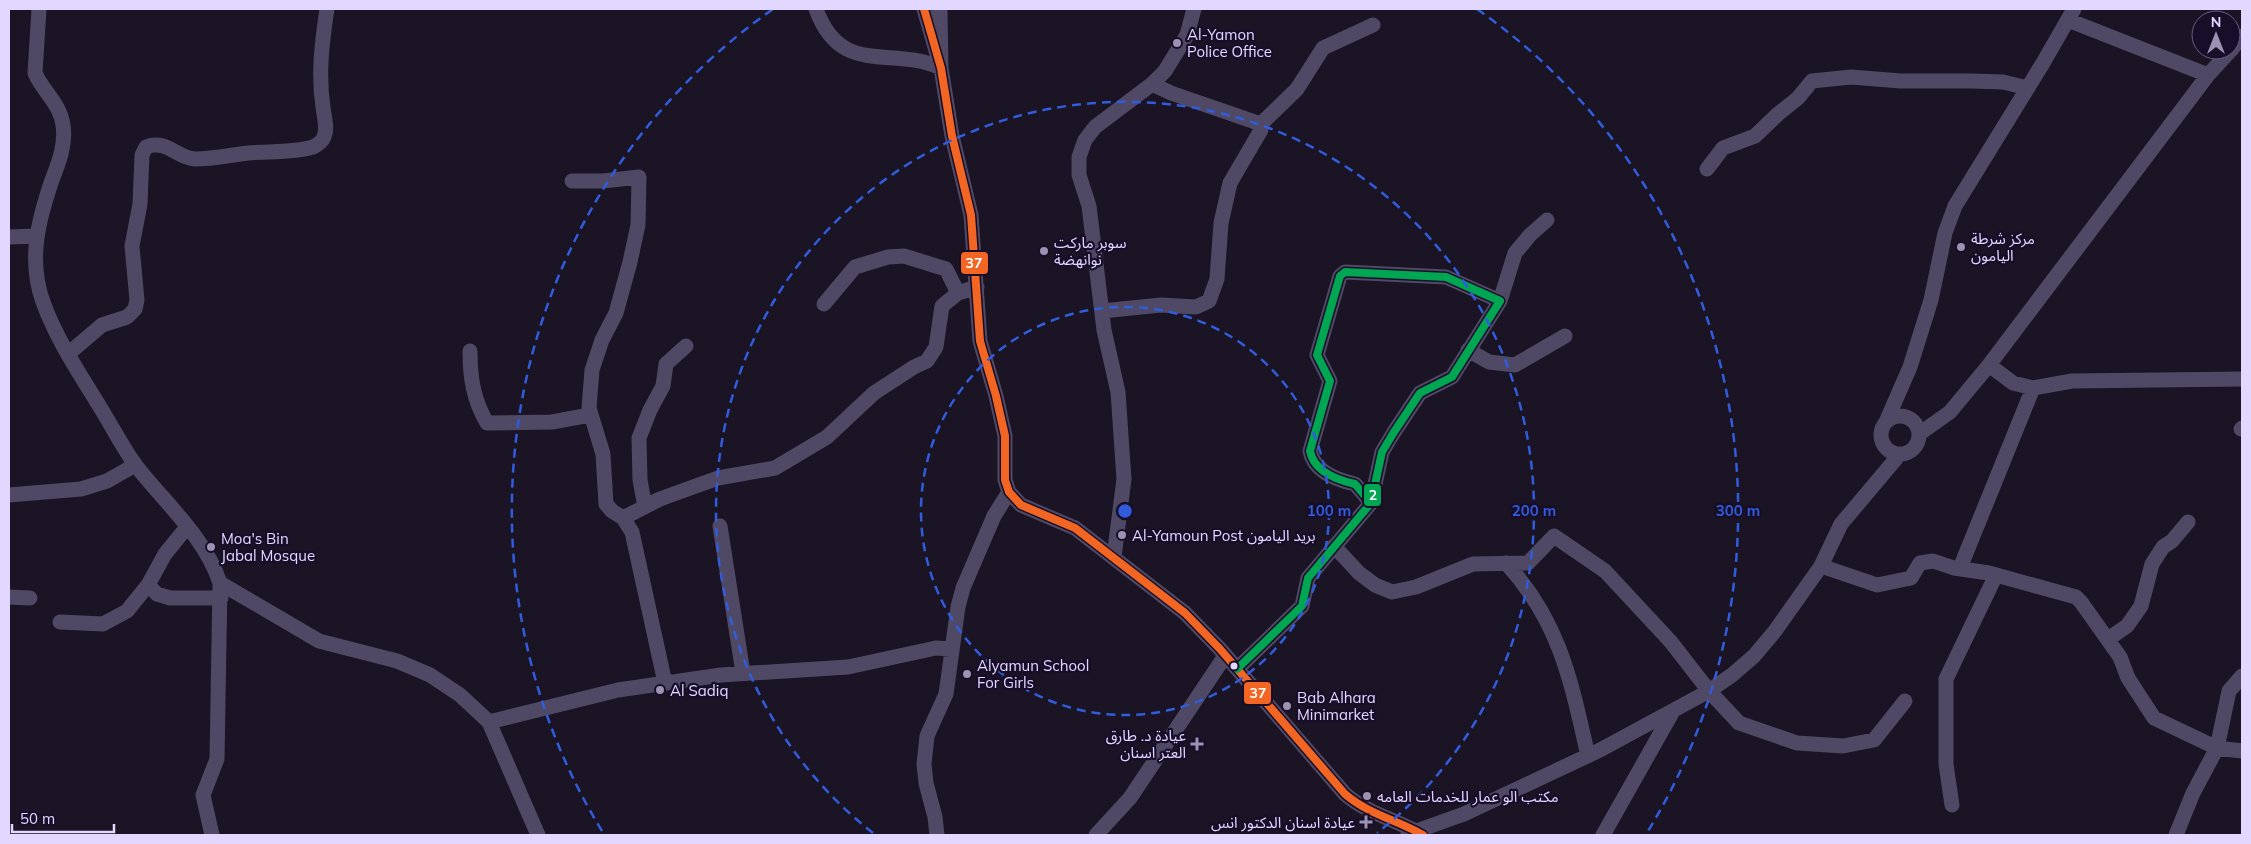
<svg xmlns="http://www.w3.org/2000/svg" width="2251" height="844" font-family="Mulish,'Noto Sans Arabic',sans-serif">
<rect width="100%" height="100%" fill="#1a1424"/>
<g fill="none" stroke-linecap="round" stroke-linejoin="round">
<path stroke="#4f4965" stroke-width="15" d="M39 9 35 73C43 92 60 103 63 125 66 144 59 162 52 180 38 221 28 260 43 302 57 341 82 377 103 412 114 430 124 450 137 467 166 504 205 537 220 583L217 759 203 795 212 835
M816 9C841 78 891 45 941 68L940 9
M924 9 941 68 952 136 971 215 980 341 996 396 1005 436V480L1009 492 1021 505 1075 528 1185 613 1220 649 1345 794C1368 814 1397 820 1423 835
M2068 20 2208 75
M2231 50 2242 36
M1261 124 1297 89 1323 48 1373 25
M1707 169 1723 148 1755 136 1778 114 1798 98 1812 81 1851 77 1901 81H1972L2003 82 2028 88
M572 181H603L639 177 638 225 630 262 616 313 602 340 592 370 589 408 603 454 606 504 612 511 623 518 632 532 665 683
M9 237 36 236
M1500 301 1515 253 1530 235 1547 220
M824 304 855 267 888 257 904 256 946 269 958 293
M1102 311 1161 305 1196 307 1209 301 1217 279 1221 223 1230 183 1261 130V124L1171 93 1152 84
M1468 350 1489 362 1515 365 1565 336
M470 351C470 377 473 399 487 423L552 422 590 415
M68 354 102 325 127 317 135 309 137 300 132 246 140 204 142 155 146 147C167 139 177 158 195 159 214 159 230 155 248 153 270 151 292 153 313 147 317 145 322 142 324 137 328 128 324 117 323 107 318 74 322 42 327 9
M1989 365 2013 383 2033 388 2072 381 2242 379
M1881 435a19 19 0 1 1 38 0a19 19 0 1 1-38 0Z
M1886 422 1910 367 1931 300 1945 233 1955 206 2043 63 2074 9
M2241 429 2242 428
M1919 434 1950 412 1989 365 2208 75 2231 50
M9 495 81 489 107 481 135 465
M645 507 640 480 639 438 650 410 663 386 666 364 686 346
M623 518 660 499 718 478 775 468 827 437 874 393 914 367 927 361 936 347 942 306 958 293 977 287
M720 526 743 673
M187 527 165 554 148 585 157 594 170 598H221
M1334 546 1359 573 1375 585 1392 592 1416 587 1473 564 1528 563 1554 536 1605 571 1671 642 1709 691 1739 723 1797 743 1843 746 1874 740 1905 701
M1114 557 1124 479 1118 392 1104 330 1089 206 1079 175V157L1085 140 1095 127 1152 84 1165 71 1187 35 1194 9
M1506 563C1560 622 1571 681 1588 756
M1821 566 1877 585 1911 578 1920 563 1933 561 1954 568 1989 573 2076 597 2081 602 2120 657 2128 678 2154 718 2217 748 2229 691 2242 676
M1960 568 2033 388
M220 583 319 641 397 661 430 675 460 695 489 722 538 835
M9 597 30 598
M60 622 103 624 127 611 148 585
M2108 639 2127 626 2141 606 2152 564 2163 547 2172 541 2188 522
M1237 669 1302 606 1308 578 1371 503 1382 452 1394 432 1420 393 1452 377 1500 301 1446 277 1345 272 1340 276 1317 355 1330 381 1310 451C1314 472 1337 480 1355 484L1371 503
M489 722 618 690 721 675 848 667 936 648 952 649
M1952 805 1946 764V679L1996 575
M1408 834 1464 814 1600 750 1709 691 1732 675 1754 656 1775 631 1821 566 1841 524 1900 454
M937 835 935 817 926 783 924 764 927 736 946 694 958 607 963 588 994 516 1009 492
M1096 835 1130 798 1225 656
M1603 835 1673 711
M2176 835 2193 793 2217 748 2242 751"/>
<defs>
<path id="bus-1" d="M924 9 941 68 952 136 971 215 980 341 996 396 1005 436V480L1009 492 1021 505 1075 528 1185 613 1220 649 1345 794C1368 814 1397 820 1423 835"/>
<path id="bus-2" d="M1237 669 1302 606 1308 578 1371 503 1382 452 1394 432 1420 393 1452 377 1500 301 1446 277 1345 272 1340 276 1317 355 1330 381 1310 451C1314 472 1337 480 1355 484L1371 503"/>
</defs>
<use href="#bus-1" stroke="#180e2a" stroke-width="11"/>
<use href="#bus-2" stroke="#180e2a" stroke-width="11"/>
<use href="#bus-1" stroke="#f26522" stroke-width="8"/>
<use href="#bus-2" stroke="#00a651" stroke-width="8"/>
</g>
<g fill="none" stroke="#315cdc" stroke-width="2.5" stroke-dasharray="9 6">
<circle cx="1125" cy="511" r="204"/>
<path d="M873 833A409 409 0 1 1 1377 833"/>
<path d="M602 831A613 613 0 0 1 773 9M1477 9A613 613 0 0 1 1648 831"/>
</g>
<g fill="#9c93b2" stroke="#180e2a" stroke-width="2">
<circle cx="1177" cy="43" r="5"/>
<circle cx="1961" cy="247" r="5"/>
<circle cx="1044" cy="251" r="5"/>
<circle cx="1122" cy="535" r="5"/>
<circle cx="211" cy="547" r="5"/>
<circle cx="967" cy="674" r="5"/>
<circle cx="660" cy="690" r="5"/>
<circle cx="1287" cy="706" r="5"/>
<path d="M1194.5 736.5h5v5h5v5h-5v5h-5v-5h-5v-5h5z"/>
<circle cx="1367" cy="796" r="5"/>
<path d="M1363.5 814.5h5v5h5v5h-5v5h-5v-5h-5v-5h5z"/>
</g>
<circle fill="#e2d7ff" stroke="#180e2a" stroke-width="2" cx="1234" cy="666" r="4.5"/>
<g text-anchor="middle" dominant-baseline="central" stroke-width="4.5" stroke-linejoin="round" paint-order="stroke">
<g font-size="15" fill="#e2d7ff" stroke="#180e2a" text-anchor="start">
<text x="1187" y="34">Al-Yamon<tspan x="1187" dy="17">Police Office</tspan></text>
<text x="1971" y="238">مركز شرطة<tspan x="1971" dy="17">اليامون</tspan></text>
<text x="1054" y="242">سوبر ماركت<tspan x="1054" dy="17">نوانهضة</tspan></text>
<text x="1132" y="535">Al-Yamoun Post بريد اليامون</text>
<text x="221" y="538">Moa's Bin<tspan x="221" dy="17">Jabal Mosque</tspan></text>
<text x="977" y="665">Alyamun School<tspan x="977" dy="17">For Girls</tspan></text>
<text x="670" y="690">Al Sadiq</text>
<text x="1297" y="697">Bab Alhara<tspan x="1297" dy="17">Minimarket</tspan></text>
<text x="1186" y="735" text-anchor="end">عيادة د. طارق<tspan x="1186" dy="17">العتر اسنان</tspan></text>
<text x="1377" y="796">مكتب الو عمار للخدمات العامه</text>
<text x="1355" y="822" text-anchor="end">عيادة اسنان الدكتور انس</text>
</g>
</g>
<circle cx="1125" cy="511" r="8" fill="#315cdc" stroke="#180e2a" stroke-width="2.5"/>
<g font-size="15" text-anchor="middle" font-weight="bold" fill="#315cdc" stroke="#180e2a" stroke-width="4.5" stroke-linejoin="round" paint-order="stroke">
<text x="1329" y="516">100 m</text>
<text x="1534" y="516">200 m</text>
<text x="1738" y="516">300 m</text>
</g>
<g stroke="#180e2a" stroke-width="2">
<rect x="960" y="251" width="29" height="24" rx="5" fill="#f26522"/>
<rect x="1363" y="483" width="19" height="24" rx="5" fill="#00a651"/>
<rect x="1243" y="681" width="29" height="24" rx="5" fill="#f26522"/>
</g>
<g font-size="14" text-anchor="middle" font-weight="bold" fill="#fff">
<text x="974" y="268">37</text>
<text x="1373" y="500">2</text>
<text x="1258" y="698">37</text>
</g>
<rect width="2251" height="844" fill="none" stroke="#e2d7ff" stroke-width="20"/>
<g transform="translate(2216 35)"><circle r="24" fill="#180e2a" stroke="#695e7f"/>
<path d="M0-4L9 19L0 12L-9 19Z" fill="#9c93b2"/>
<text y="-8" font-size="14" font-weight="bold" text-anchor="middle" fill="#e2d7ff">N</text>
</g>
<path d="M12 824v8h102v-8" fill="none" stroke="#e2d7ff" stroke-width="2.5"/>
<text x="20" y="824" font-size="15" fill="#e2d7ff" stroke="#180e2a" stroke-width="4" paint-order="stroke">50 m</text>
</svg>
